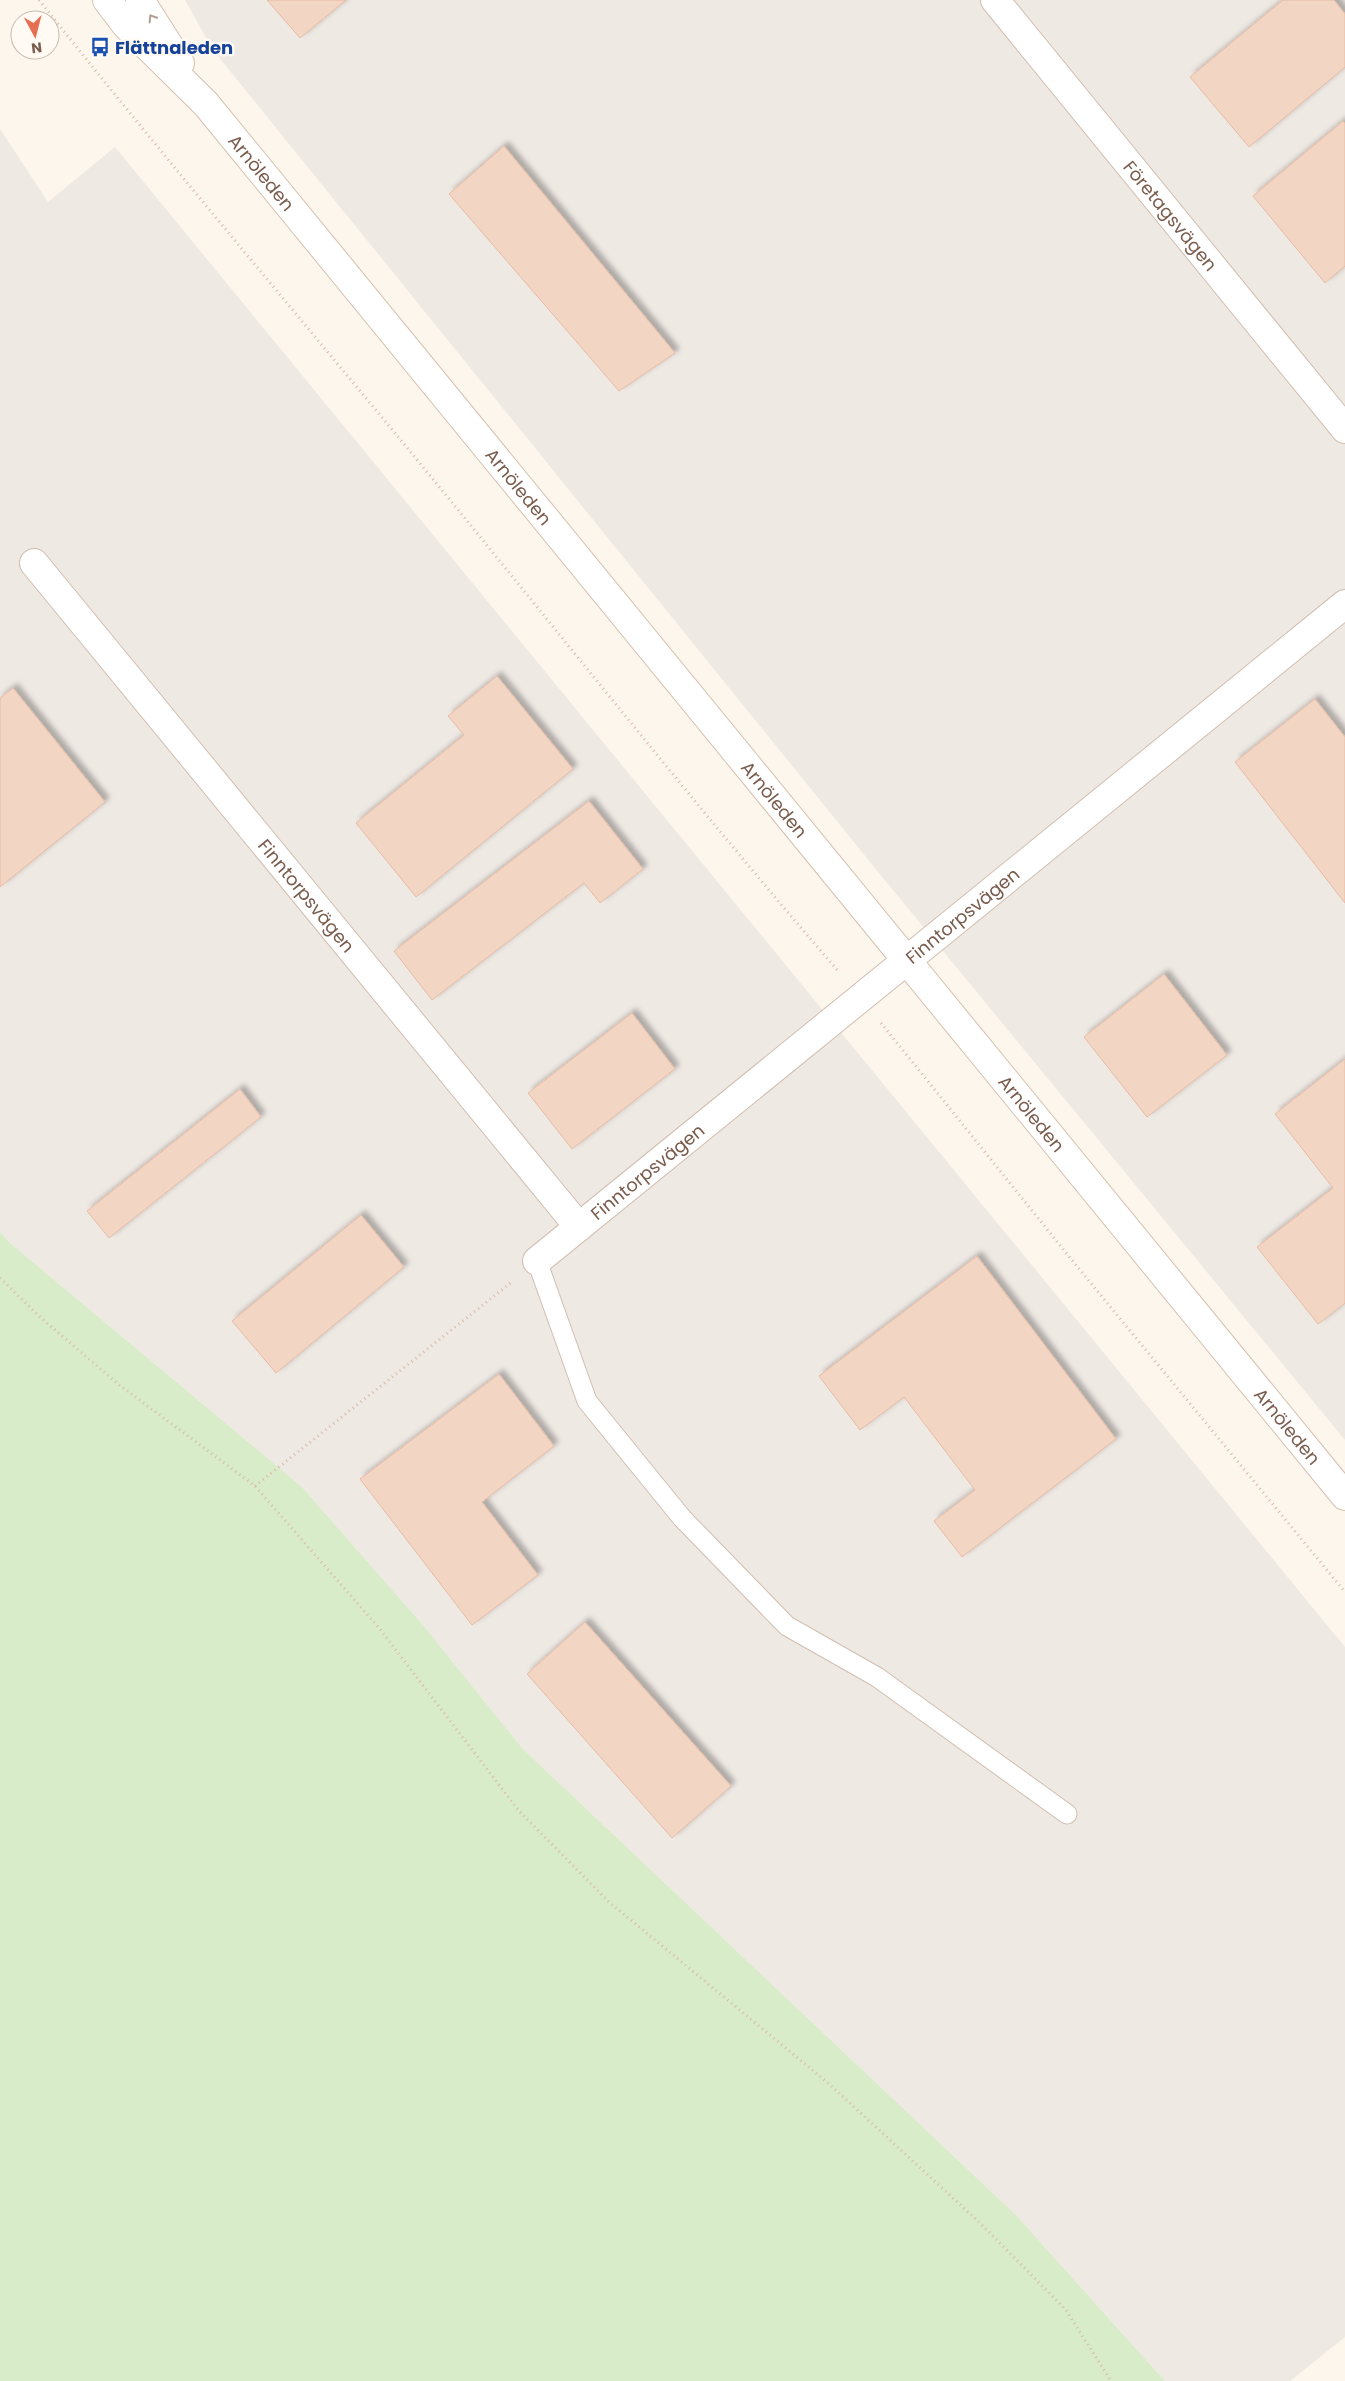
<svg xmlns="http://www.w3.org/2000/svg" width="1345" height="2381" font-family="Poppins,sans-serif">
<defs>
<filter id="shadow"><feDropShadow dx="4.5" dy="-4.5" stdDeviation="2.5" flood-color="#0004"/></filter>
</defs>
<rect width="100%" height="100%" fill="#fdf6ec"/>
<path fill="#efe9e4" d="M185 0H1345V1440L883 878 213 50Z
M0 129 48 202 115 147 1345 1647V2337L1290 2381H1165L1016 2215 523 1749 423 1625 302 1487 9 1242 0 1232Z"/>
<path fill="#d8ecc9" d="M0 1232 9 1242 302 1487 423 1625 523 1749 1016 2215 1165 2381H0Z"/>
<path fill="#f3d5c3" stroke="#e6bba3" filter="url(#shadow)" d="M267 0H346L300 38Z
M1283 0H1334L1345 14V67L1249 147 1190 77Z
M1343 121 1345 123V266L1325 283 1253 196Z
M504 146 675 353 619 391 449 194Z
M497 676 573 769 416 897 356 823 464 735 448 716Z
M13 688 105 802 0 887V698Z
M1315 699 1345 737V903L1235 762Z
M589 801 643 869 600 903 584 883 432 1000 394 951Z
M1164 974 1227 1055 1147 1117 1084 1037Z
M632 1013 675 1069 572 1149 528 1093Z
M1345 1059V1303L1318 1324 1257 1247 1333 1188 1275 1114Z
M240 1089 261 1117 109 1238 87 1211Z
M361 1215 404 1267 276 1373 232 1321Z
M977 1256 1116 1439 962 1557 934 1521 975 1490 904 1397 860 1430 819 1376Z
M499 1374 554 1446 482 1502 538 1575 472 1625 360 1479Z
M585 1622 731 1786 672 1838 527 1674Z"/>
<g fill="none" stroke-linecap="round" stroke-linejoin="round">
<defs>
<path id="service" d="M537 1261 587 1401 682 1518 787 1626 877 1677 1067 1814"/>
<g id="minor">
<path id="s1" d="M995 0 1345 429"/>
<path id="s2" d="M34 563 579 1227"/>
<path id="s3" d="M537 1261 1345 604"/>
</g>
<g id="secondary">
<path id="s4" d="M107 0 126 25 206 104 1345 1496"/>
<path d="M140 0 180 63"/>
</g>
</defs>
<use href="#service" stroke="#d1beb0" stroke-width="21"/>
<use href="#minor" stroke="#d1beb0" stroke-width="30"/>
<use href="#secondary" stroke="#d6c0b0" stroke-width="30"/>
<path stroke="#d9b8a5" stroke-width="3" stroke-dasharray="1 4" stroke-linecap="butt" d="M39 0C170 165 307 326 441 489 573 650 702 814 839 972
M881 1023 1071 1259 1345 1592
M0 1278 40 1317 118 1384 255 1486 379 1628 519 1811 609 1902 828 2083 980 2223 1066 2310 1111 2381
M255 1486 513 1281"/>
<use href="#service" stroke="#fff" stroke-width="19"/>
<use href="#minor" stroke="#fff" stroke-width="28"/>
<use href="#secondary" stroke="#fff" stroke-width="28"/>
</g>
<defs><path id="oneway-chevron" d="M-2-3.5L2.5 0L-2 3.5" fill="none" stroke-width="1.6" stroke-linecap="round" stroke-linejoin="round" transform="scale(1.25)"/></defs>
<use stroke="#af9d94" href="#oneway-chevron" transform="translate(152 18) rotate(-122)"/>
<defs>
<symbol id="bus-bare" viewBox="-9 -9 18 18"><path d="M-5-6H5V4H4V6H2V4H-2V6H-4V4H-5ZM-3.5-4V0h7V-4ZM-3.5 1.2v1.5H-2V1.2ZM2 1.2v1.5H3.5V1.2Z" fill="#1a4fb4" stroke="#fffaf3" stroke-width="2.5" paint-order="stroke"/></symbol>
</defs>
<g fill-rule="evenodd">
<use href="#bus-bare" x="86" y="33" width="28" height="28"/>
</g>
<g text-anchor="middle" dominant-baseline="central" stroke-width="4.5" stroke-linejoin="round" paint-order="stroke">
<g font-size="18" font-weight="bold" fill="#164399" stroke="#fffaf3" text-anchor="start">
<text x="115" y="47">Flättnaleden</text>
</g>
<g font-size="18" fill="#7a5c4d" stroke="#fffaf3">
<text stroke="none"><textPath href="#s4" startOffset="232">Arnöleden</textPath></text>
<text stroke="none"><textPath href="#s1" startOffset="278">Företagsvägen</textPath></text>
<text stroke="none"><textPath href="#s4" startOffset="638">Arnöleden</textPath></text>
<text stroke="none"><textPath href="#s4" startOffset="1042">Arnöleden</textPath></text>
<text stroke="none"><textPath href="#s2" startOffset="430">Finntorpsvägen</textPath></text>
<text stroke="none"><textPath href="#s3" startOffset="548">Finntorpsvägen</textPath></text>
<text stroke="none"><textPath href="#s4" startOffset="1448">Arnöleden</textPath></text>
<text stroke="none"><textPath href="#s3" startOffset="142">Finntorpsvägen</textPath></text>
<text stroke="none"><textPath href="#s4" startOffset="1852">Arnöleden</textPath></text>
</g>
</g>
<g transform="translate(35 35) rotate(173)"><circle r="24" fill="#fffaf3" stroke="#cabbb1"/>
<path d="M0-4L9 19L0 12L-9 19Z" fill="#e76f51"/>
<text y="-8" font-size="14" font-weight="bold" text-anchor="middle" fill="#7a5c4d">N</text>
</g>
</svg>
